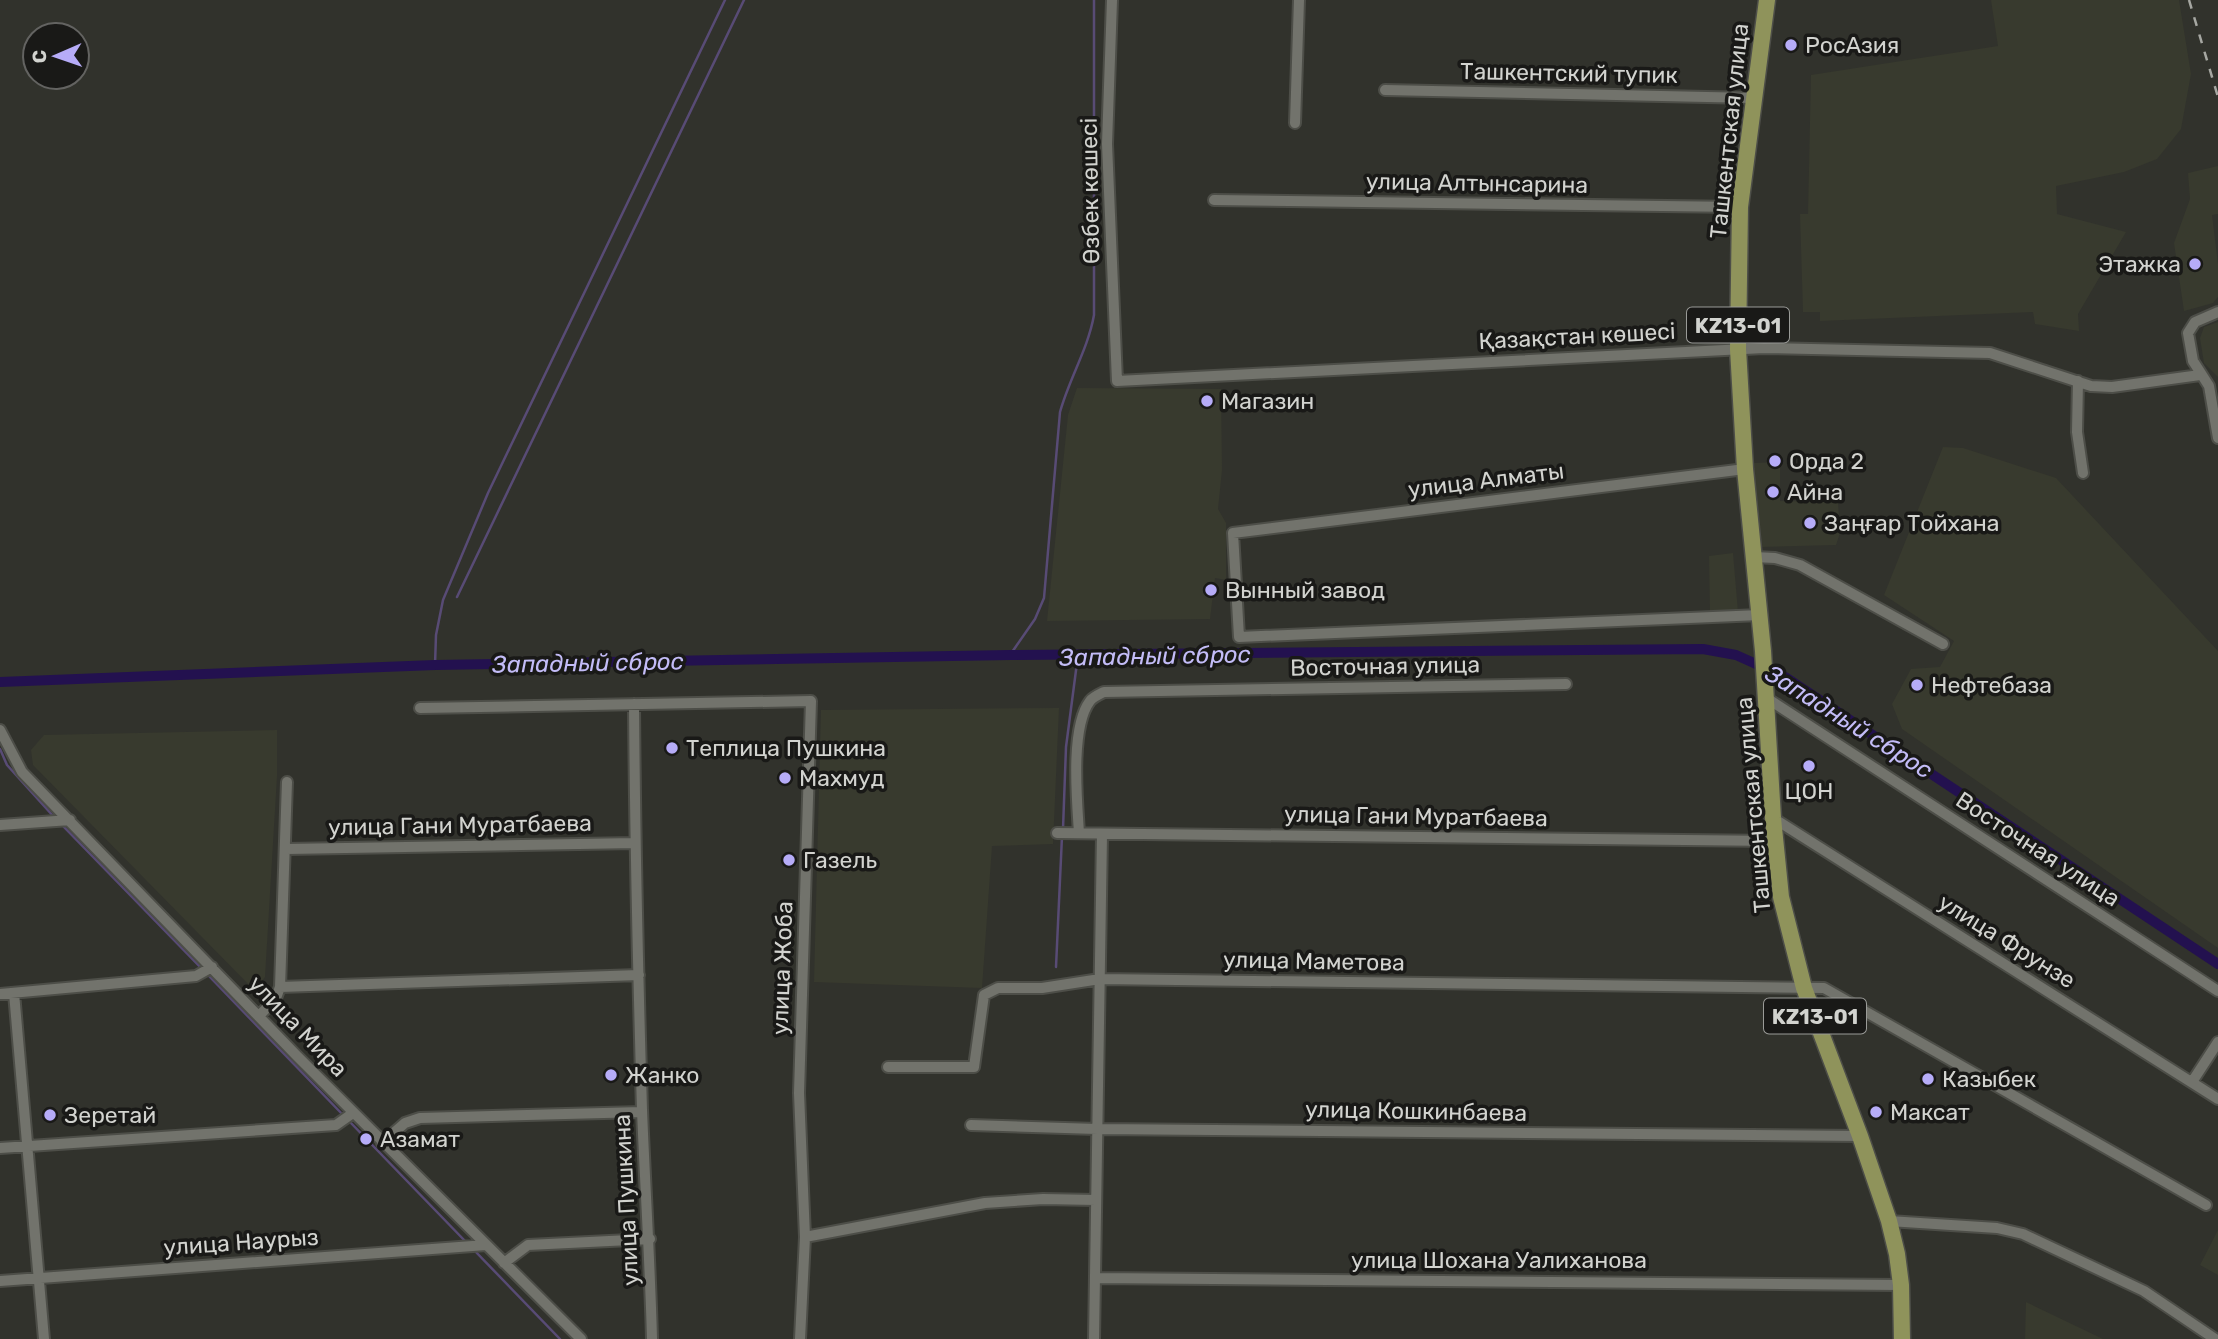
<svg xmlns="http://www.w3.org/2000/svg" width="2218" height="1339" font-family="Rubik,sans-serif">
<rect width="100%" height="100%" fill="#31322c"/>
<path fill="#383a2e" d="M1991 0H2179L2191 74 2181 129 2157 159 2124 172 2056 186 2057 214 2126 232 2078 314 2079 331 2035 324 2033 312 1820 321V312H1803L1800 214H1808L1811 75 1998 46Z
M2218 166V214L2212 215 2218 264V297L2213 303 2184 311 2174 243 2190 199 2188 173Z
M2218 322V377L2204 363 2200 338 2204 327Z
M1077 388 1221 389 1222 470 1218 509 1226 523V580L1215 578 1210 619 1047 621 1068 415Z
M1943 447 1963 448 2056 478 2218 651V948L1902 729 1892 704 1911 669 1940 667 1954 641 1884 595Z
M1780 462V501L1838 502 1840 533 1836 545 1759 547 1754 463Z
M1733 553 1738 612 1710 614 1709 556Z
M1059 708 1053 844 992 846 982 988 814 982 821 710Z
M277 730V776L265 977 255 991 33 765 31 750 44 735Z
M2218 1230V1275L2200 1265Z
M2026 1302 2103 1339H2025Z"/>
<g fill="none" stroke-linecap="round" stroke-linejoin="round">
<path stroke="#584b75" stroke-width="2.5" d="M457 597 744 0
M1010 655 1035 619 1044 598 1060 412C1069 379 1088 349 1094 315V0
M435 665 436 635 443 600 488 493 725 0
M0 749 7 765 54 817
M61 824 203 970
M1063 829 1066 747 1078 655
M1056 967 1062 836
M208 975 344 1116
M349 1121 466 1242
M473 1249 560 1339"/>
<path stroke="#23114f" stroke-width="10" d="M0 682 435 665 1010 655 1703 649 1736 655 1785 677 2218 964"/>
<defs>
<path id="street" d="M1112 0 1107 144 1117 381 1764 348 1990 353 2091 386 2112 387 2200 375
M1385 90 1753 98
M1295 123 1299 0
M1214 200 1740 207
M2218 312 2195 322 2188 333 2193 361 2209 386 2218 438
M2078 381 2077 432 2083 473
M1745 469 1233 533 1239 637 1760 615
M1754 557 1775 558 1800 565 1943 644
M1765 697 2218 991
M634 704C635 839 638 975 642 1110 645 1186 650 1262 652 1339
M420 708 811 701 799 1093 805 1237 800 1339
M0 730 22 772 297 1056 581 1339
M1773 818 2218 1099
M0 825 70 820
M1057 833 1776 841
M1079 833C1077 801 1070 727 1090 701 1093 697 1100 694 1104 692L1566 684
M286 849 635 843
M280 987 639 975
M14 993 44 1339
M0 994 196 976 212 967
M260 1015 276 998 280 987 287 782
M888 1067H974L984 995 998 988H1042L1100 979 1824 988 2206 1205
M2192 1082 2218 1042
M971 1125 1097 1129 1860 1136
M382 1143 405 1123 420 1118 642 1112
M0 1148 336 1125 353 1113
M1889 1221 1997 1228 2023 1234 2144 1291 2215 1339
M805 1237 985 1203 1043 1199 1096 1200
M504 1263 528 1245 650 1239
M1095 1278 1901 1285
M0 1281 486 1245
M1094 1339 1102 834"/>
<path id="primary" d="M1767 0 1740 207 1738 349 1745 469 1763 651 1773 818 1781 897 1804 988 1860 1136 1889 1221 1897 1254 1901 1285 1902 1339"/>
</defs>
<use href="#street" stroke="#4d4e48" stroke-width="14"/>
<use href="#primary" stroke="#4d4e48" stroke-width="19"/>
<use href="#street" stroke="#72736c" stroke-width="10"/>
<use href="#primary" stroke="#8f935b" stroke-width="16"/>
<path stroke="#a6a7a2" stroke-width="2.5" stroke-dasharray="9 9" stroke-linecap="butt" d="M2189 0 2218 97"/>
</g>
<g fill="#b6acf8" stroke="#191917" stroke-width="2.5">
<circle cx="1791" cy="45" r="7"/>
<circle cx="2195" cy="264" r="7"/>
<circle cx="1207" cy="401" r="7"/>
<circle cx="1775" cy="461" r="7"/>
<circle cx="1773" cy="492" r="7"/>
<circle cx="1810" cy="523" r="7"/>
<circle cx="1211" cy="590" r="7"/>
<circle cx="1917" cy="685" r="7"/>
<circle cx="672" cy="748" r="7"/>
<circle cx="1809" cy="766" r="7"/>
<circle cx="785" cy="778" r="7"/>
<circle cx="789" cy="860" r="7"/>
<circle cx="611" cy="1075" r="7"/>
<circle cx="1928" cy="1079" r="7"/>
<circle cx="1876" cy="1112" r="7"/>
<circle cx="50" cy="1115" r="7"/>
<circle cx="366" cy="1139" r="7"/>
</g>
<g text-anchor="middle" dominant-baseline="central" stroke-width="7" stroke-linejoin="round" paint-order="stroke">
<g fill="#191917" stroke="#9a9b98" stroke-width="2">
<rect x="1687" y="307.5" width="102" height="35" rx="5"/>
<rect x="1764" y="998.5" width="102" height="35" rx="5"/>
</g>
<g font-size="21" font-weight="bold" fill="#d2d3cf">
<text x="1738" y="325">KZ13-01</text>
<text x="1815" y="1016">KZ13-01</text>
</g>
<g font-size="23" fill="#d2d3cf" stroke="#191917" text-anchor="start">
<text x="1805" y="45">РосАзия</text>
<text x="2181" y="264" text-anchor="end">Этажка</text>
<text x="1221" y="401">Магазин</text>
<text x="1789" y="461">Орда 2</text>
<text x="1787" y="492">Айна</text>
<text x="1824" y="523">Заңғар Тойхана</text>
<text x="1225" y="590">Вынный завод</text>
<text x="1931" y="685">Нефтебаза</text>
<text x="686" y="748">Теплица Пушкина</text>
<text x="799" y="778">Махмуд</text>
<text x="1809" y="791" text-anchor="middle">ЦОН</text>
<text x="803" y="860">Газель</text>
<text x="625" y="1075">Жанко</text>
<text x="1942" y="1079">Казыбек</text>
<text x="1890" y="1112">Максат</text>
<text x="64" y="1115">Зеретай</text>
<text x="380" y="1139">Азамат</text>
</g>
<g font-size="23" fill="#d2d3cf" stroke="#191917">
<text transform="translate(1569 73) rotate(1)">Ташкентский тупик</text>
<text transform="translate(1729 131) rotate(-84)">Ташкентская улица</text>
<text transform="translate(1477 183) rotate(1)">улица Алтынсарина</text>
<text transform="translate(1090 191) rotate(-91)">Өзбек көшесі</text>
<text transform="translate(1577 336) rotate(-3)">Қазақстан көшесі</text>
<text transform="translate(1486 480) rotate(-7)">улица Алматы</text>
<text transform="translate(1385 666) rotate(-1)">Восточная улица</text>
<text transform="translate(1753 805) rotate(-95)">Ташкентская улица</text>
<text transform="translate(1416 816) rotate(1)">улица Гани Муратбаева</text>
<text transform="translate(460 825) rotate(-1)">улица Гани Муратбаева</text>
<text transform="translate(2038 849) rotate(33)">Восточная улица</text>
<text transform="translate(2007 941) rotate(32)">улица Фрунзе</text>
<text transform="translate(1314 961) rotate(1)">улица Маметова</text>
<text transform="translate(782 968) rotate(-88)">улица Жоба</text>
<text transform="translate(298 1026) rotate(46)">улица Мира</text>
<text transform="translate(1416 1111) rotate(1)">улица Кошкинбаева</text>
<text transform="translate(626 1200) rotate(-93)">улица Пушкина</text>
<text transform="translate(241 1242) rotate(-4)">улица Наурыз</text>
<text x="1499" y="1260">улица Шохана Уалиханова</text>
</g>
<g font-size="24" font-style="italic" fill="#c3bcf7" stroke="#191917">
<text transform="translate(1155 656) rotate(-1)">Западный сброс</text>
<text transform="translate(588 663) rotate(-1)">Западный сброс</text>
<text transform="translate(1849 722) rotate(32)">Западный сброс</text>
</g>
</g>
<g transform="translate(56 56) rotate(268)"><circle r="33" fill="#191917" stroke="#636361" stroke-width="2"/>
<path d="M0-5L12 26L0 18L-12 26Z" fill="#b6acf8"/>
<text y="-10" font-size="19" font-weight="bold" text-anchor="middle" fill="#d2d3cf">С</text>
</g>
</svg>
